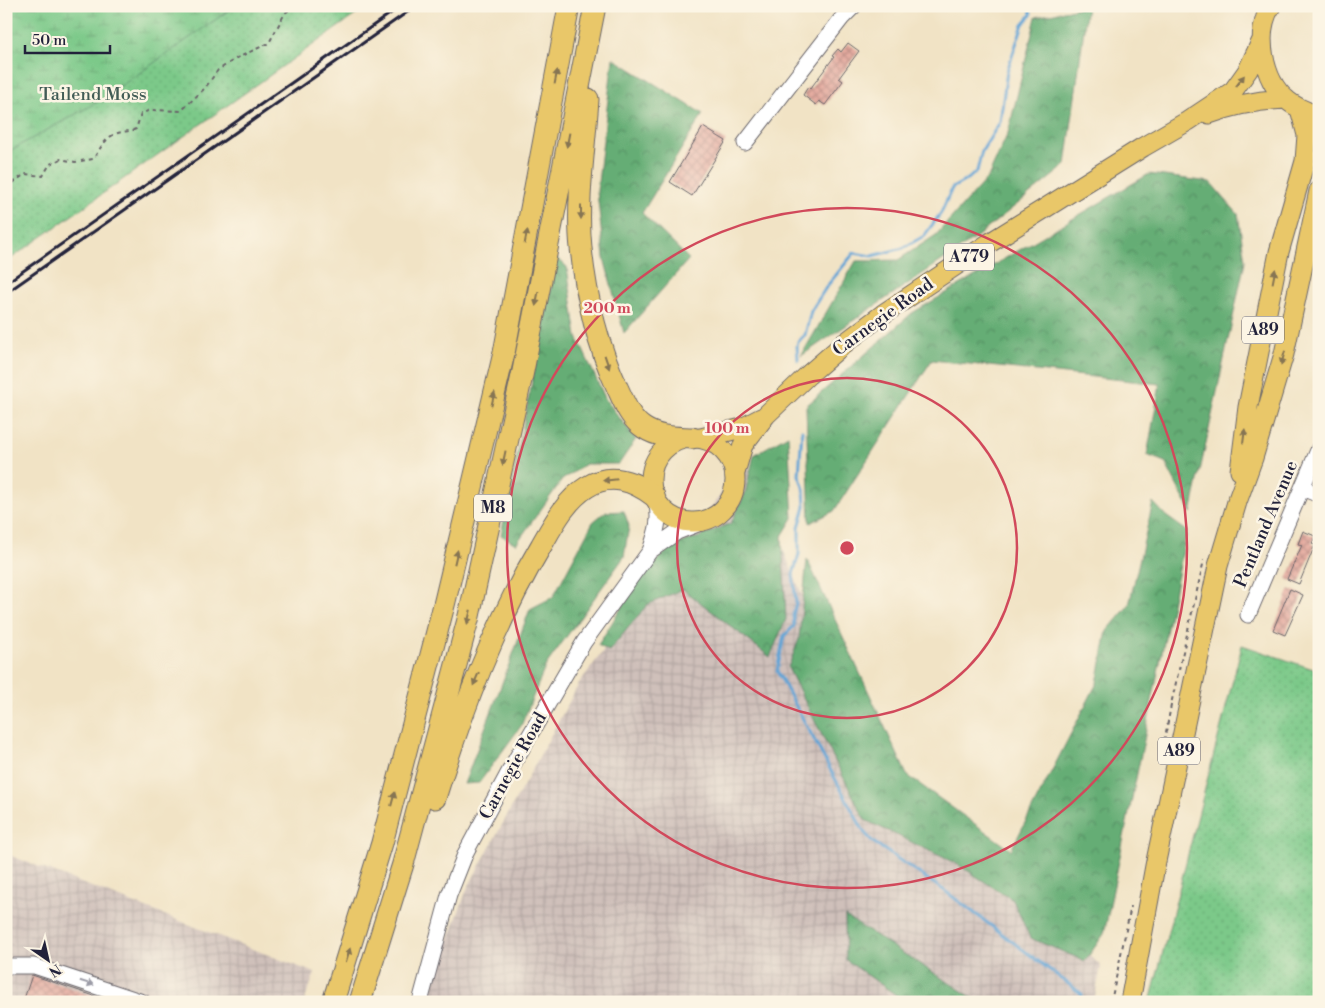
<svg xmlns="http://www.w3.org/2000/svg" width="1325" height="1008" font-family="'Libre Bodoni',serif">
<defs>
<pattern id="industrial-grid" width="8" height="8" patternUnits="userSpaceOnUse" patternTransform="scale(1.25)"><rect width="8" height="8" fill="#cfc0ba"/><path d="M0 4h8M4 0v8" fill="none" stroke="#b1a5a1"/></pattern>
<pattern id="grass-dots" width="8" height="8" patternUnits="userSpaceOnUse" patternTransform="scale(1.25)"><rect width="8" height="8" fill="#7cc989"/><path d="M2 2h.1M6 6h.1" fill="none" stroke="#6bac77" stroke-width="1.8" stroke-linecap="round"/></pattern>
<pattern id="forest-crowns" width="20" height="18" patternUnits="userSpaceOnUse" patternTransform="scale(1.25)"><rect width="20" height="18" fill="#65ad75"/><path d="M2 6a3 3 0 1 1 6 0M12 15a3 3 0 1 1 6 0" fill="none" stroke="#538c61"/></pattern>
<pattern id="wetland-marsh" width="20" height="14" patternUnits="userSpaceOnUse" patternTransform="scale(1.25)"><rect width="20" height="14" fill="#7cc989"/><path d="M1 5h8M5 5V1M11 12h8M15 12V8" fill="none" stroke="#6bac77"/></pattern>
<pattern id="building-cross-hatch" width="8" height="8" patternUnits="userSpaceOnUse" patternTransform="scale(1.25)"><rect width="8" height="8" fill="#e1a196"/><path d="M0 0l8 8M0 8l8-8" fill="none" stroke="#b6837c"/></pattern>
</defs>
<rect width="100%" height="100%" fill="#fcf5e5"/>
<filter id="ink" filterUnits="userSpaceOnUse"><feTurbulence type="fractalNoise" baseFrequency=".02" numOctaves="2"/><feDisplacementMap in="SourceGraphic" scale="10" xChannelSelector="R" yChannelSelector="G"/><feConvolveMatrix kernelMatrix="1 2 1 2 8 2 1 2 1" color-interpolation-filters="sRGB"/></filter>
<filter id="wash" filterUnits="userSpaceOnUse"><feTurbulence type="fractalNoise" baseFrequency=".0096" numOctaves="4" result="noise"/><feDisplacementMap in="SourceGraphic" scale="20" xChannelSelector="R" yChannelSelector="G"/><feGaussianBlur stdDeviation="1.12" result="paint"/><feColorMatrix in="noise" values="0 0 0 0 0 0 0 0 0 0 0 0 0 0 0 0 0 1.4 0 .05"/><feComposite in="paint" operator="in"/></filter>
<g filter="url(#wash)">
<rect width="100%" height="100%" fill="#f1e3c5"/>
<path fill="url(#industrial-grid)" d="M746 461 871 759 1101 966 1094 1002H426L467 889 580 682Z
M6 854 315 973 304 1002H6Z"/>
<path fill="url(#grass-dots)" stroke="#4f7662" d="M6 6H368L6 262Z
M1242 645 1319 671V1002H1150Z"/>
<path fill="url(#forest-crowns)" stroke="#446858" d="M1087 6 1066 165 974 239 801 356 856 261 898 260 936 235 988 177 1008 133 1036 17Z
M613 58 703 114 642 213 689 259 624 333 604 258 597 191Z
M1149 174 1210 182 1238 214 1245 261 1191 513 1165 462 1147 455 1160 384 932 360 834 511 810 523 806 406 912 313Z
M557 258 567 267 577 337 606 400 636 439 619 464H586L562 480 516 544 501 535Z
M788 435 793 518 782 536 786 619 770 657 683 589 647 605 609 651 598 645 642 575 673 545 700 537 731 523 745 494 754 455Z
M1153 502 1166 516 1187 531 1104 934 1085 961 1030 938 1013 900 957 864 865 820 788 668 799 639 807 559 907 775 1011 850 1097 683 1107 631 1129 605Z
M624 511 629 526 624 557 546 665 521 726 479 783 464 784 530 609 553 597 593 522 605 512Z
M845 916 979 1002H906L846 960Z"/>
<path fill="url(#wetland-marsh)" stroke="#4f7662" d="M6 6H235L101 100 6 153Z"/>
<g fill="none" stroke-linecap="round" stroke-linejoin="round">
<path stroke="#62a4d6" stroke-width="3" d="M798 360 797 346 798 342 805 335 811 311 827 286 854 253 872 256 903 248 924 236 941 213 952 188 968 179 977 171 982 151 1000 122 1007 71 1023 24 1031 15 1030 6
M802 430 799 475 804 489 805 507 799 527V554L793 574 796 603 793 615 794 626 784 636 777 671 864 832 873 842 945 891 1082 994 1081 1002"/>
</g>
<g id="blocks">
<path fill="url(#building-cross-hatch)" d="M848 43 859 51 839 78 843 81 825 105 819 101 816 105 803 95 808 87 810 89 834 57 832 56 838 49 841 52Z
M703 127 726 141 692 196 670 182Z
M1303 531 1315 536 1312 544 1315 545 1299 584 1287 579 1302 545 1298 544Z
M1290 589 1303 595 1285 635 1273 630Z
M32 975 112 1002H23Z"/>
</g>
</g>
<g filter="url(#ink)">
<use href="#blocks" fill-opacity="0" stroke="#6a666b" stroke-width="1"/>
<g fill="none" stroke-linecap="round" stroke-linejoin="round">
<defs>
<path id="minor" d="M745 143 842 18 854 6
M1302 488 1319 495
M650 551C656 533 661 520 656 501
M1248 615 1319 448
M6 966H34L143 1002
M420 1002 449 895 466 852 517 757 584 642 650 551 677 532 708 520"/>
<path id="major" d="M1271 6C1254 33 1263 81 1287 100 1296 108 1308 112 1319 116
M1209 114C1234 105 1259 100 1286 99
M651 480a42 42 0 1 1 84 0a42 42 0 1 1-84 0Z
M701 438 742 428 761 418
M1240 471 1248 407 1279 252 1305 161 1307 135 1300 109
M735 473 743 445 766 415 808 375 846 342 883 314 991 242 1143 147 1188 121 1233 91 1248 70 1262 40
M1130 1002 1155 866 1218 566 1237 502 1253 458 1284 354 1319 191"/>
<path id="highway" d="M588 99C585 146 576 201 581 248 586 296 597 344 617 387 624 402 630 419 644 428 659 438 676 437 692 438
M435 798C462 711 494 625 541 546 553 525 566 500 587 487 611 472 634 481 654 496
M333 1002 382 843 445 601 504 353 569 6
M360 1002 403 864 469 616 523 371 595 6"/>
</defs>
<use href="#minor" stroke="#6a666b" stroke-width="17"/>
<use href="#major" stroke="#6a666b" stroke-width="21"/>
<use href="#highway" stroke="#6a666b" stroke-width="23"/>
<path stroke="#6a666b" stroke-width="2" stroke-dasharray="4 4" stroke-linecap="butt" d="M6 188 25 174 43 176 50 164 61 159 75 162 93 159C99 151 105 138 115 134 122 131 129 132 136 129L141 114 150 110 181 111 205 88 218 70 237 58 269 43 285 13 295 6
M1160 764 1172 700 1204 560
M1111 1002 1131 906"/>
<use href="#minor" stroke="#fff" stroke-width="15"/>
<use href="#major" stroke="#e9c769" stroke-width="19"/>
<use href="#highway" stroke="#e9c769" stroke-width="21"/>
<path stroke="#22223b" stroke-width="3" d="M6 283 401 6
M6 293 416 6"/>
</g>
<defs><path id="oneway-solid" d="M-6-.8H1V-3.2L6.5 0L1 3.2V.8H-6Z" transform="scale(1.25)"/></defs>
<g fill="#867452">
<use href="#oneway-solid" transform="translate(556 77) rotate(-79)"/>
<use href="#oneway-solid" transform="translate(1240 81) rotate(-53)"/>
<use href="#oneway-solid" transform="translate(568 140) rotate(101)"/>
<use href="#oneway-solid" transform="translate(581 212) rotate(90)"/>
<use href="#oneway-solid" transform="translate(526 237) rotate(-79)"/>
<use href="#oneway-solid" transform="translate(1274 276) rotate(-79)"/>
<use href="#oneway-solid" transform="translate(537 299) rotate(101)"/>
<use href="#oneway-solid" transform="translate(1283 358) rotate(106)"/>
<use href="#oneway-solid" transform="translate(607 362) rotate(71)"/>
<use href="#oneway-solid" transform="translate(493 399) rotate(-77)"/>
<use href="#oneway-solid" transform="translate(1244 436) rotate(-83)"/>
<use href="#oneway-solid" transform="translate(504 458) rotate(102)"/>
<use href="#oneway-solid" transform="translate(610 480) rotate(174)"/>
<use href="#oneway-solid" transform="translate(456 557) rotate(-77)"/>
<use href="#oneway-solid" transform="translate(469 617) rotate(104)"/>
<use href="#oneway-solid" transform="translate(476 679) rotate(113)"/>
<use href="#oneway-solid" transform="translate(393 799) rotate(-75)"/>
<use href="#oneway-solid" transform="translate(348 955) rotate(-73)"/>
</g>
<use fill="#9c9ca7" href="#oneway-solid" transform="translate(87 983) rotate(18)"/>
</g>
<g fill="none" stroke="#d1495b" stroke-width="2.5">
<circle cx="847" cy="548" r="170"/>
<circle cx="847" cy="548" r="340"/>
</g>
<g text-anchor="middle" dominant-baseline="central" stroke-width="5" stroke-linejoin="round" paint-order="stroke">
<g fill="#fcf5e5" stroke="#63616e" stroke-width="1">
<rect x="944" y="243.5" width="50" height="27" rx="4"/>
<rect x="1242" y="316.5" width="42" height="27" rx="4"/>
<rect x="474" y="494.5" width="38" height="27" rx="4"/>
<rect x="1158" y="737.5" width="42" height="27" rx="4"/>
</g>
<g font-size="16" font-weight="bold" fill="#22223b">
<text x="969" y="257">A779</text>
<text x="1263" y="330">A89</text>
<text x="493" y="508">M8</text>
<text x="1179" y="751">A89</text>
</g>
<g font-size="18" fill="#425c56" stroke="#fcf5e5">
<text x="93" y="94">Tailend Moss</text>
</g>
<g font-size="18" fill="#22223b" stroke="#fcf5e5">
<text transform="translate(883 317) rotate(-36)">Carnegie Road</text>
<text transform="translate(1266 524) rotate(-67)">Pentland Avenue</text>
<text transform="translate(513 766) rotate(-61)">Carnegie Road</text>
</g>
</g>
<circle cx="847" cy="548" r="8" fill="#d1495b" stroke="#fcf5e5" stroke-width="2.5"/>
<g font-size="15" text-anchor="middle" font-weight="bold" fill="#d1495b" stroke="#fcf5e5" stroke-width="5" stroke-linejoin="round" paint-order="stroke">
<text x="607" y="313">200 m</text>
<text x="727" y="433">100 m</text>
</g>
<rect width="1325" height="1008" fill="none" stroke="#fcf5e5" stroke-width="25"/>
<g transform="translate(48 960) rotate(146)" stroke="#fcf5e5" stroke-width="4" paint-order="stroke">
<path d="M0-4L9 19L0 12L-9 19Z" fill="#22223b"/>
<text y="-8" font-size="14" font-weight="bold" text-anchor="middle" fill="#22223b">N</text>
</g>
<path d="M25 45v8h85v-8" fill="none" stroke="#22223b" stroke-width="2.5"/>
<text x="32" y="45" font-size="15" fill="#22223b" stroke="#fcf5e5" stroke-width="4" paint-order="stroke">50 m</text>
</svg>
